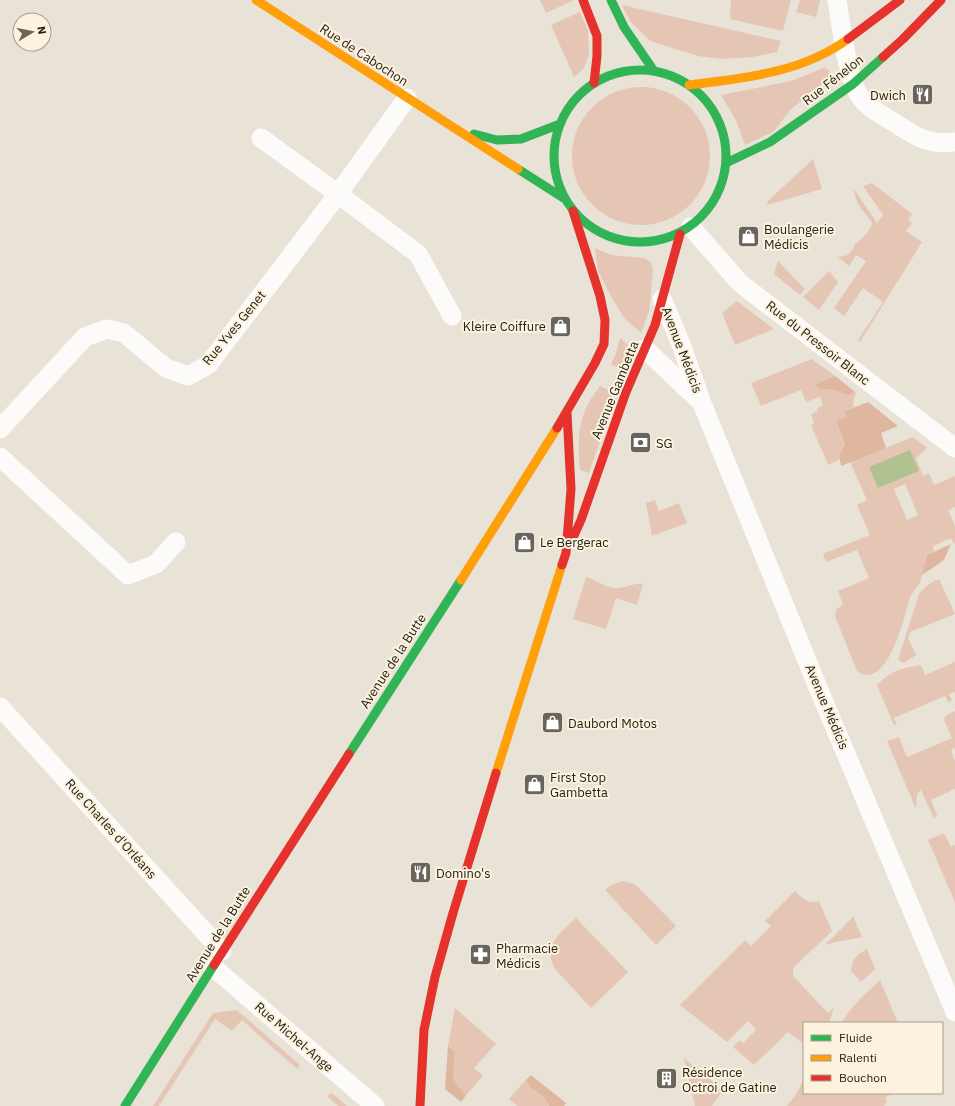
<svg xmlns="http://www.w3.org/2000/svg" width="955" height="1106" font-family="'IBM Plex Sans',sans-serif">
<rect width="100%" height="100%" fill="#e8e2d7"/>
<path fill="#e5c6b5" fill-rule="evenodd" d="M540 0H574L546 13Z
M731 0H791L783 31 730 19Z
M800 0H820L816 17 796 12Z
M622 5 781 41 777 52 752 57 721 59 698 56 650 41 630 21Z
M580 12 588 30 589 55 584 68 574 77 551 25Z
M824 68 829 70V77L816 90 791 109 773 132 745 145 736 120 721 95 791 81Z
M572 156a69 69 0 1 1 138 0a69 69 0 1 1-138 0Z
M813 159 822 189 767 205 768 201Z
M872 183 912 214 908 220 912 223 906 231 922 242 860 342 858 340 883 302 863 288 844 316 834 308 866 261 856 255 849 266 838 257C848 256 851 254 855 244 862 240 871 230 872 222 862 210 856 205 854 189L877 223 883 215 863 186Z
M595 248 611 255 644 258 651 262 653 270 649 312 641 333 625 319 614 302 598 271Z
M778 261 805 289 800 295 774 274Z
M829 271 838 282 819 310 803 297Z
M737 301 774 329 735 345 722 313Z
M620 338 633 350 625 372 611 364 616 353Z
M812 359 835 376 816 384 822 390C834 387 839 394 850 395L854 391 856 393 853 401 854 407 845 411 846 417 836 421 845 444 839 455V460L828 465 811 425 814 423 811 414 818 411 817 408 823 406 820 397 806 402 801 390 761 406 751 383Z
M600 386 616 394 589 473 580 470C578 448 577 425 588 404 591 398 596 392 600 386Z
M913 437 927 448 916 458 923 476 929 473 934 485 955 476V507L948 510 955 526V543L954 544 951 538 933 546 934 551 927 555C924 564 923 576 919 584 916 589 912 592 910 597 905 614 888 693 857 671L835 616 836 610 843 604 838 591 869 578 857 550 826 562 823 554 870 535 857 505 867 500 850 462ZM905 484 918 515 907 520 894 489Z
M655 500 659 511 679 503 687 523 652 536 646 503Z
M586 577C595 580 605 587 614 588 624 589 634 582 643 584L637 605 616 598 606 629 573 619Z
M939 579 955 614 910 632 908 638 916 655 904 663 898 660 919 594C925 587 930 582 939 579Z
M955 662V692L949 694 952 700 948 702 945 696 894 718 897 724 894 725 877 685C891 671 901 668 921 665L925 675Z
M955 711V748L951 750 955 761V789L931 800 937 815 934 819 921 790 917 794 916 809 887 741 899 737 907 757 952 738 944 720 945 716Z
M942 834 945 835 951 847 955 845V902L928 840Z
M623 881 634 884 638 887 676 926 656 945 605 890 611 885Z
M795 891C803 899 808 904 819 901L832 931 793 968V976L828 1013 834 1008 829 1023H804V1044L788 1032 754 1065 733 1047 740 1040 743 1043 756 1030 748 1021 727 1042 680 1005 745 940 751 946 771 926 765 921Z
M855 915 854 919 862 937C849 940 837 941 825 945Z
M576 918 628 972 591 1008 555 969C542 946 561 932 576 918Z
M867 949 875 969 861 982 851 971C853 958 855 956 867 949Z
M880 980 898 1023H842C850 1006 867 993 880 980Z
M455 1008 496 1044 474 1068 483 1076 466 1095 458 1086 453 1078 455 1052 448 1046Z
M237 1010 300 1065 297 1069 242 1020 232 1031 215 1019 159 1106H153L213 1013Z
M684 1058 723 1090 712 1106H695Z
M526 1080 531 1088 544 1097 549 1106H517L509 1099Z
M804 1080V1093H889L890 1095 885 1097 887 1102 884 1106H787L794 1097Z
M332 1093 347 1106H338L327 1096Z"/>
<path fill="#dfb7a0" d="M835 376 854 391 850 395C839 394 834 387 822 390L817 387 816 384Z
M868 402 898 426 881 433 886 448 841 466 839 455 845 444 836 421 846 417 845 411Z
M951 544 944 560 922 575 927 555Z
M448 1046 455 1052 453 1078 458 1086 466 1095 461 1102 445 1089Z
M531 1075 566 1103 564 1106H549L544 1097 531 1088 526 1080Z"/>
<path fill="#b0c290" d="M910 450 919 471 878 488 869 467Z"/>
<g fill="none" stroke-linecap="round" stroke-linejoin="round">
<path stroke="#fcfbf9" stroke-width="19" d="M837 0C841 23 847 81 861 98 870 110 886 117 898 125 918 138 930 145 955 142
M261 138 338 194 418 254 452 316
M691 227 740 283 955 448
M662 299 681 344 701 401 819 690 955 1012
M645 349 698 399
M0 429 85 337 107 329 124 333 166 368 188 376 208 365 338 194 407 98
M0 457 128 575 156 564 176 542
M0 707 222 951
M213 967 375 1106"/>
<path stroke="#30b455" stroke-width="9" d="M611 0 624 27 654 71
M554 156a86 86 0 1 1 172 0a86 86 0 1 1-172 0Z
M474 134 497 140 521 139 560 124
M726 163 770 142 853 84 883 57
M518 169 565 199
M349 754 461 580
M125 1106 214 965"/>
<path stroke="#ff9f0a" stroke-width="9" d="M256 0 518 169
M689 85C744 78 802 73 848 39
M461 580 557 428
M496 773 562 565"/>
<path stroke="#e5322d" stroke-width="9" d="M583 0 597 36V56L594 83
M848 39 900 0
M883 57 903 39 941 0
M557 428 595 363 604 344 605 320 600 296 573 211
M572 540 581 520 626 392 655 325 680 234
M562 565 566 553 571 489 567 413
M214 965 349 754
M420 1106 424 1030 435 977 453 913 496 773"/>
</g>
<defs>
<symbol id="restaurant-square" viewBox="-11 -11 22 22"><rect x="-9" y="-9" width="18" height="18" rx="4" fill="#69655c" stroke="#fcf2dd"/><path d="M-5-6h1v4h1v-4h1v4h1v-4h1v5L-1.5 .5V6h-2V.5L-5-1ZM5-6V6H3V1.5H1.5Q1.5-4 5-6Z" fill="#fff"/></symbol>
<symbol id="shop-square" viewBox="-11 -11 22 22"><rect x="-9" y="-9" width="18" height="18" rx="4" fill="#69655c" stroke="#fcf2dd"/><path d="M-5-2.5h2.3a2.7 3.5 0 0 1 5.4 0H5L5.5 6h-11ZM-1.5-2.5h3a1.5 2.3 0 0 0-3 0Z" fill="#fff"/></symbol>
<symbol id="bank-square" viewBox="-11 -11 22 22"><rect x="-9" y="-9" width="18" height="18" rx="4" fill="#69655c" stroke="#fcf2dd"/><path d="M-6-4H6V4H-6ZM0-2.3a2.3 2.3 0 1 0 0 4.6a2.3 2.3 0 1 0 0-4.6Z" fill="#fff"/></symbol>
<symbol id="pharmacy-square" viewBox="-11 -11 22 22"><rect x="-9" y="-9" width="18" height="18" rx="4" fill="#69655c" stroke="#fcf2dd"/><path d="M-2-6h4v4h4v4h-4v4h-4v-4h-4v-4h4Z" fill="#fff"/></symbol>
<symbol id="building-square" viewBox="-11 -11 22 22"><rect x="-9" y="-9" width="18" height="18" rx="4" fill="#69655c" stroke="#fcf2dd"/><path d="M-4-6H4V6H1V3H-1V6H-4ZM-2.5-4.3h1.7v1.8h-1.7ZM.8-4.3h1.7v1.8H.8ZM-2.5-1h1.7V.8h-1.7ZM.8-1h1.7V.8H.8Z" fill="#fff"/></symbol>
</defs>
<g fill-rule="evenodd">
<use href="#restaurant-square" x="910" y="82" width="25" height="25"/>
<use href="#shop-square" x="736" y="224" width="25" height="25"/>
<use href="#shop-square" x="548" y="314" width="25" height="25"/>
<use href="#bank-square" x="628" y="430" width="25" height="25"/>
<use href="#shop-square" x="512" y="530" width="25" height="25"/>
<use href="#shop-square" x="540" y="710" width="25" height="25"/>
<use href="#shop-square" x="522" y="772" width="25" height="25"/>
<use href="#restaurant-square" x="408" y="860" width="25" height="25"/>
<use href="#pharmacy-square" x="468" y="942" width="25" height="25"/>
<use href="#building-square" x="654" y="1066" width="25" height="25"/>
</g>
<g text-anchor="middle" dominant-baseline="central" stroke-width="4" stroke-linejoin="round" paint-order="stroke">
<g font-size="13" fill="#242119" stroke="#fcf2dd">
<text transform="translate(364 55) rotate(33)">Rue de Cabochon</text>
<text transform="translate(833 80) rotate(-38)">Rue Fénelon</text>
<text transform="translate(234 328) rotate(-51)">Rue Yves Genet</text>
<text transform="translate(818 343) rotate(38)">Rue du Pressoir Blanc</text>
<text transform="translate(682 350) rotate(69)">Avenue Médicis</text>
<text transform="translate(615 390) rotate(-68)">Avenue Gambetta</text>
<text transform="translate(393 661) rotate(-57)">Avenue de la Butte</text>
<text transform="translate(827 707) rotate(67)">Avenue Médicis</text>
<text transform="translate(111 829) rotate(48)">Rue Charles d'Orléans</text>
<text transform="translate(218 934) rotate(-58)">Avenue de la Butte</text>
<text transform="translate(294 1037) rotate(41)">Rue Michel-Ange</text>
</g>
<g font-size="13" fill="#242119" stroke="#fcf2dd" text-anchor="start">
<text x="906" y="95" text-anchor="end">Dwich</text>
<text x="764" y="229">Boulangerie<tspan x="764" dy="15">Médicis</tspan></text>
<text x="546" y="326" text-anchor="end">Kleire Coiffure</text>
<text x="656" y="443">SG</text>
<text x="540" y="542">Le Bergerac</text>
<text x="568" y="723">Daubord Motos</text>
<text x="550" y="777">First Stop<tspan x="550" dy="15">Gambetta</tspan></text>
<text x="436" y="873">Domino's</text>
<text x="496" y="948">Pharmacie<tspan x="496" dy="15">Médicis</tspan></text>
<text x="682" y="1072">Résidence<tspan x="682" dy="15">Octroi de Gatine</tspan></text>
</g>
</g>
<rect x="803" y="1022" width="140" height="72" fill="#fcf2dd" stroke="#a69e8f"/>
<rect x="811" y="1035" width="20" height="6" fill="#30b455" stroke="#a69e8f"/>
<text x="839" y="1042" font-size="12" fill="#242119">Fluide</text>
<rect x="811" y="1055" width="20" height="6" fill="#ff9f0a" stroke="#a69e8f"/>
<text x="839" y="1062" font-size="12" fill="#242119">Ralenti</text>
<rect x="811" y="1075" width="20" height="6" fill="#e5322d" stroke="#a69e8f"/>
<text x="839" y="1082" font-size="12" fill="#242119">Bouchon</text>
<g transform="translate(32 32) rotate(80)"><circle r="19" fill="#fcf2dd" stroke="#a69e8f"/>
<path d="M0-3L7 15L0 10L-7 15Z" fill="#69655c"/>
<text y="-6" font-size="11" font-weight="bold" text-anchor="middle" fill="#242119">N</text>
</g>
</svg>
